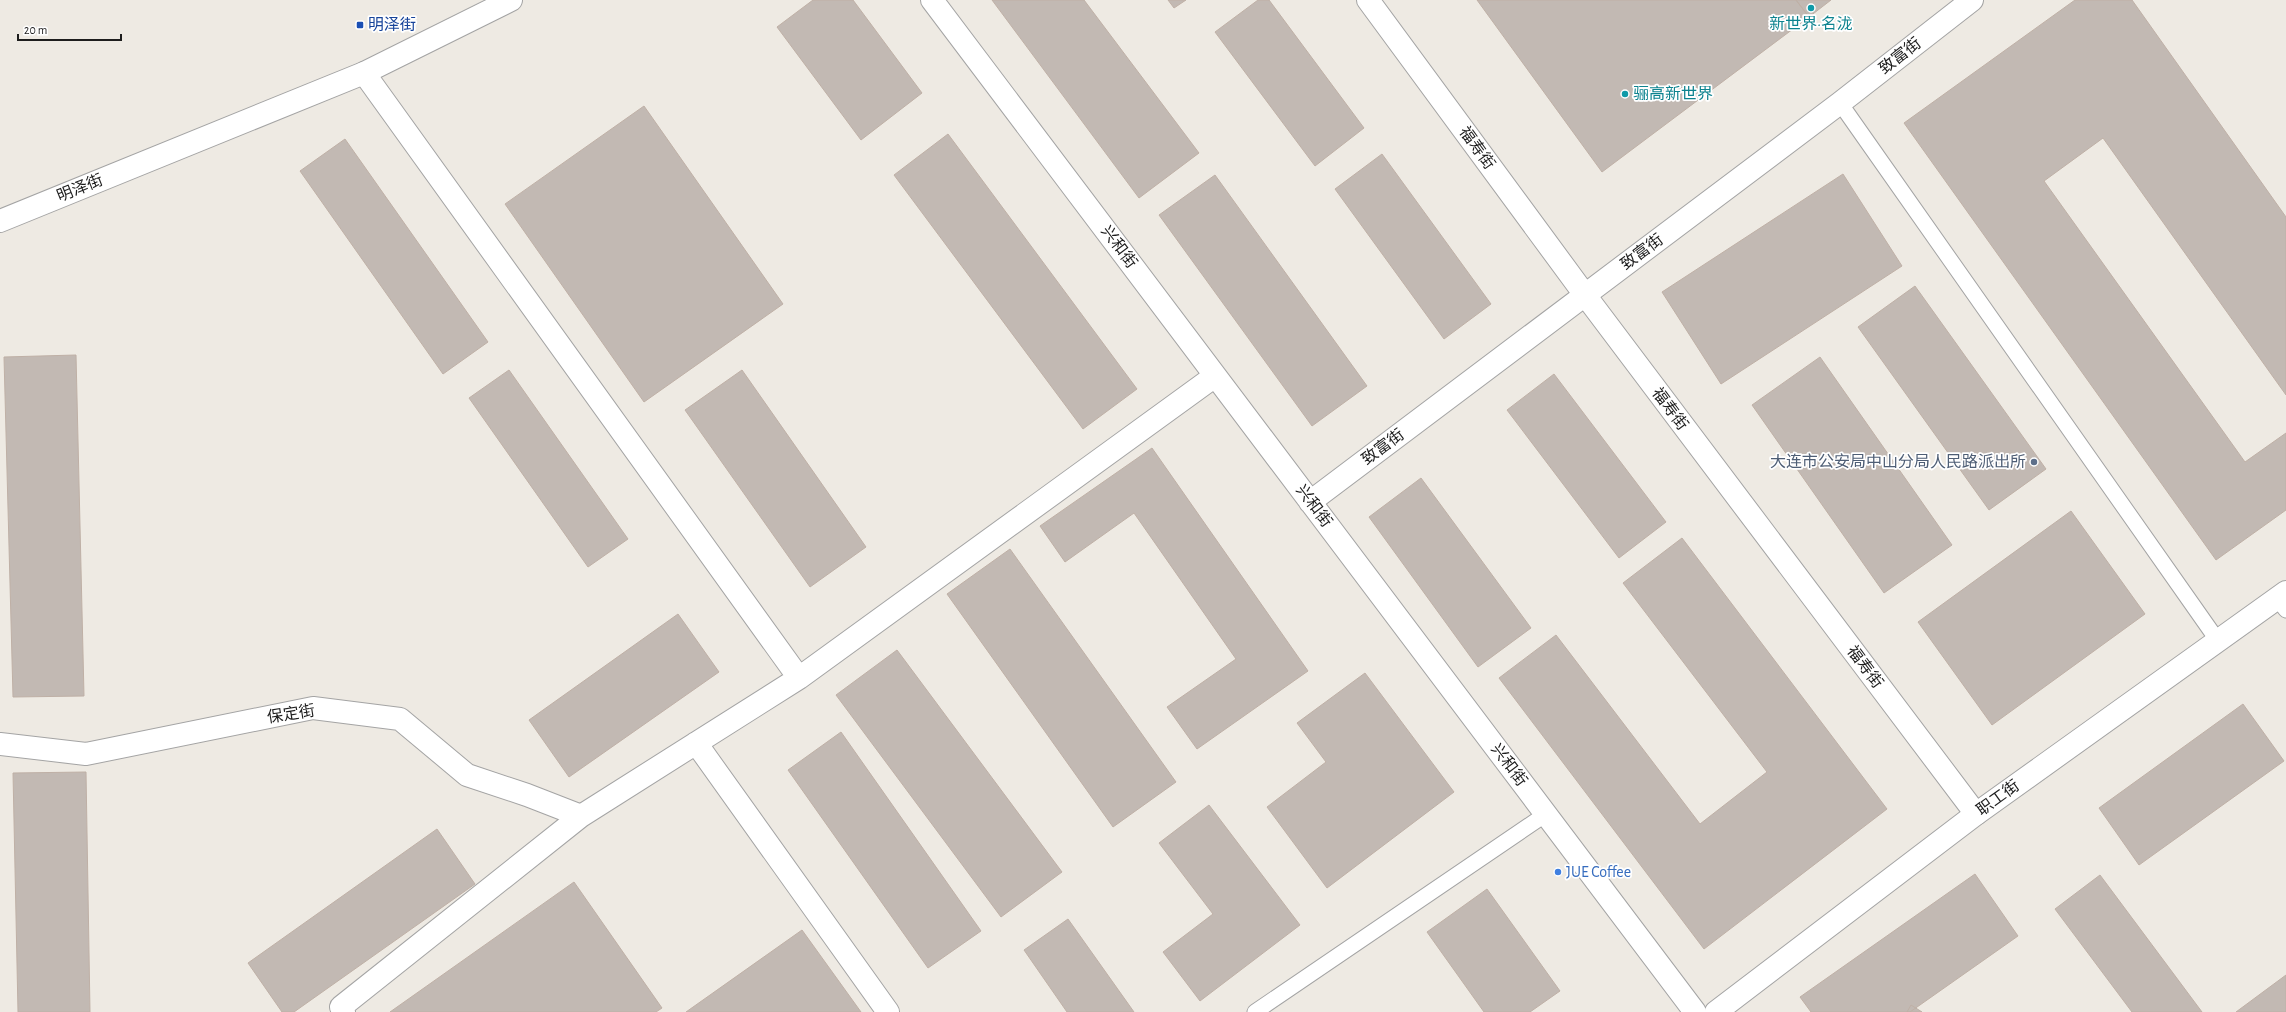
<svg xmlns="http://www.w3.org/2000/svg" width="2286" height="1012" font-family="'Alegreya Sans','Noto Sans SC',sans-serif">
<rect width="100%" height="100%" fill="#eeeae3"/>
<path fill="#c2b9b3" stroke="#bfb0a6" d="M813 0H853L922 93 861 140 777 27Z
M992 0H1084L1199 153 1139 198Z
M1168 0H1186L1174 8Z
M1258 0H1269L1364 128 1315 166 1215 32Z
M1477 0H1796L1809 17 1602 172Z
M1796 0H1831L1809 17Z
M2075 0H2132L2286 217V395L2103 138 2044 181 2245 462 2286 433V510L2216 560 1904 123Z
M644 106 783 304 644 402 505 204Z
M948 134 1137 389 1083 429 894 175Z
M345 139 488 342 443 374 300 171Z
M1382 154 1491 304 1444 339 1335 189Z
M1843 174 1902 266 1721 384 1662 292Z
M1215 175 1367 386 1312 426 1159 215Z
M1915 286 2046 469 1989 510 1858 327Z
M76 355 84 696 13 697 4 357Z
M1820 357 1952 545 1884 593 1752 405Z
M509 370 628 539 588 567 469 398Z
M742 370 866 547 810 587 685 410Z
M1554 374 1666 522 1619 558 1507 410Z
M1152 448 1308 671 1197 749 1167 707 1236 659 1134 513 1065 562 1040 526Z
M1421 478 1531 628 1478 667 1369 517Z
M2071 511 2145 614 1992 725 1918 622Z
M1682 538 1887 809 1704 949 1499 678 1556 635 1700 824 1767 772 1623 583Z
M1010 549 1176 782 1113 827 947 594Z
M678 614 719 672 569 777 529 720Z
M897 650 1062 872 1001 917 836 695Z
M1365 673 1454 792 1327 888 1267 807 1326 762 1297 723Z
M2243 704 2284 761 2139 865 2099 808Z
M841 732 981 931 928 968 788 770Z
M86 772 90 1012H18L13 773Z
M1209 805 1300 925 1200 1001 1163 952 1213 914 1159 843Z
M437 829 475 884 294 1012H282L248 963Z
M1975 874 2018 936 1910 1012H1811L1800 997Z
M2100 875 2202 1012H2132L2055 909Z
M574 882 662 1008 656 1012H390Z
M1487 889 1560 991 1530 1012H1484L1427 932Z
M1068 919 1134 1012H1067L1024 950Z
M802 930 861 1012H686Z
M2286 975V1012H2236Z
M1911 1005 1922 1012H1907Z"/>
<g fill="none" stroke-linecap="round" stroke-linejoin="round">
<defs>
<path id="service" d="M1840 103 2218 641
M2277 598 2286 610
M1255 1012 1546 814"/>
<path id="minor" d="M932 0 1695 1012
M1368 0 1585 295 1976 814
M364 73 799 678
M1310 502 1840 103 1972 0
M696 743 888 1012
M0 744 86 754 313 708 400 719 467 775 527 795 581 816
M344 1012 341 1007 581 816 799 678 1215 376"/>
<path id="tertiary" d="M0 221 364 73 511 0
M1716 1012 1976 814 2286 592"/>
</defs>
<use href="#service" stroke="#a4a4a4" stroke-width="17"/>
<use href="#minor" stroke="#a4a4a4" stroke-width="24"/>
<use href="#tertiary" stroke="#a4a4a4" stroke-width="24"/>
<use href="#service" stroke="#fff" stroke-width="15"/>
<use href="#minor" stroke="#fff" stroke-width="22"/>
<use href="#tertiary" stroke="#fff" stroke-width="22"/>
</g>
<g fill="#0f9aa8" stroke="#fff" stroke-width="1.5">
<circle cx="1811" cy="8" r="4"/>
<circle cx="1625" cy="94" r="4"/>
</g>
<rect fill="#1a4fb4" stroke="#fff" stroke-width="1.5" x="356" y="21" width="8" height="8" rx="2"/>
<circle fill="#5c6f8a" stroke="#fff" stroke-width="1.5" cx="2034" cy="462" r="4"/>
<circle fill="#3f7fe0" stroke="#fff" stroke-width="1.5" cx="1558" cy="872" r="4"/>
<g text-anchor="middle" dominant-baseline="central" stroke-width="3.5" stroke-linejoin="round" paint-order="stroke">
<g font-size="16" fill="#0d838f" stroke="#fff">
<text x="1811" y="24">新世界·名泷</text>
<text x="1633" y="94" text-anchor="start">骊高新世界</text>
</g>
<g font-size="16" fill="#164399" stroke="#fff" text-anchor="start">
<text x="368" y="25">明泽街</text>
</g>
<g font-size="16" fill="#1d1d1d" stroke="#fff">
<text transform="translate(1900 56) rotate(-38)">致富街</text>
<text transform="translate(1477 148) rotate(54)">福寿街</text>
<text transform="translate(80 188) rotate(-22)">明泽街</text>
<text transform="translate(1119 247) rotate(53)">兴和街</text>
<text transform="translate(1642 252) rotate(-37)">致富街</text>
<text transform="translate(1670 409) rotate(53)">福寿街</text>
<text transform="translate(1383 447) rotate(-37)">致富街</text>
<text transform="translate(1314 506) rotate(53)">兴和街</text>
<text transform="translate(1865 667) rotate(53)">福寿街</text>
<text transform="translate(291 714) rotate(-9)">保定街</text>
<text transform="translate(1509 765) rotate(53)">兴和街</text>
<text transform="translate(1998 798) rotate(-36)">职工街</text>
</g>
<g font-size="16" fill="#4e5e75" stroke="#fff" text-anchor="end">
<text x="2026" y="462">大连市公安局中山分局人民路派出所</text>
</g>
<g font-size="16" fill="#366cbe" stroke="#fff" text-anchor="start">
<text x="1566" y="872">JUE Coffee</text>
</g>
</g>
<path d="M18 34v6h103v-6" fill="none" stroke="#1d1d1d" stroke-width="2"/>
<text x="24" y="34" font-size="12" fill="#1d1d1d" stroke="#ffffff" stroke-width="3" paint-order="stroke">20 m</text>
</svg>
